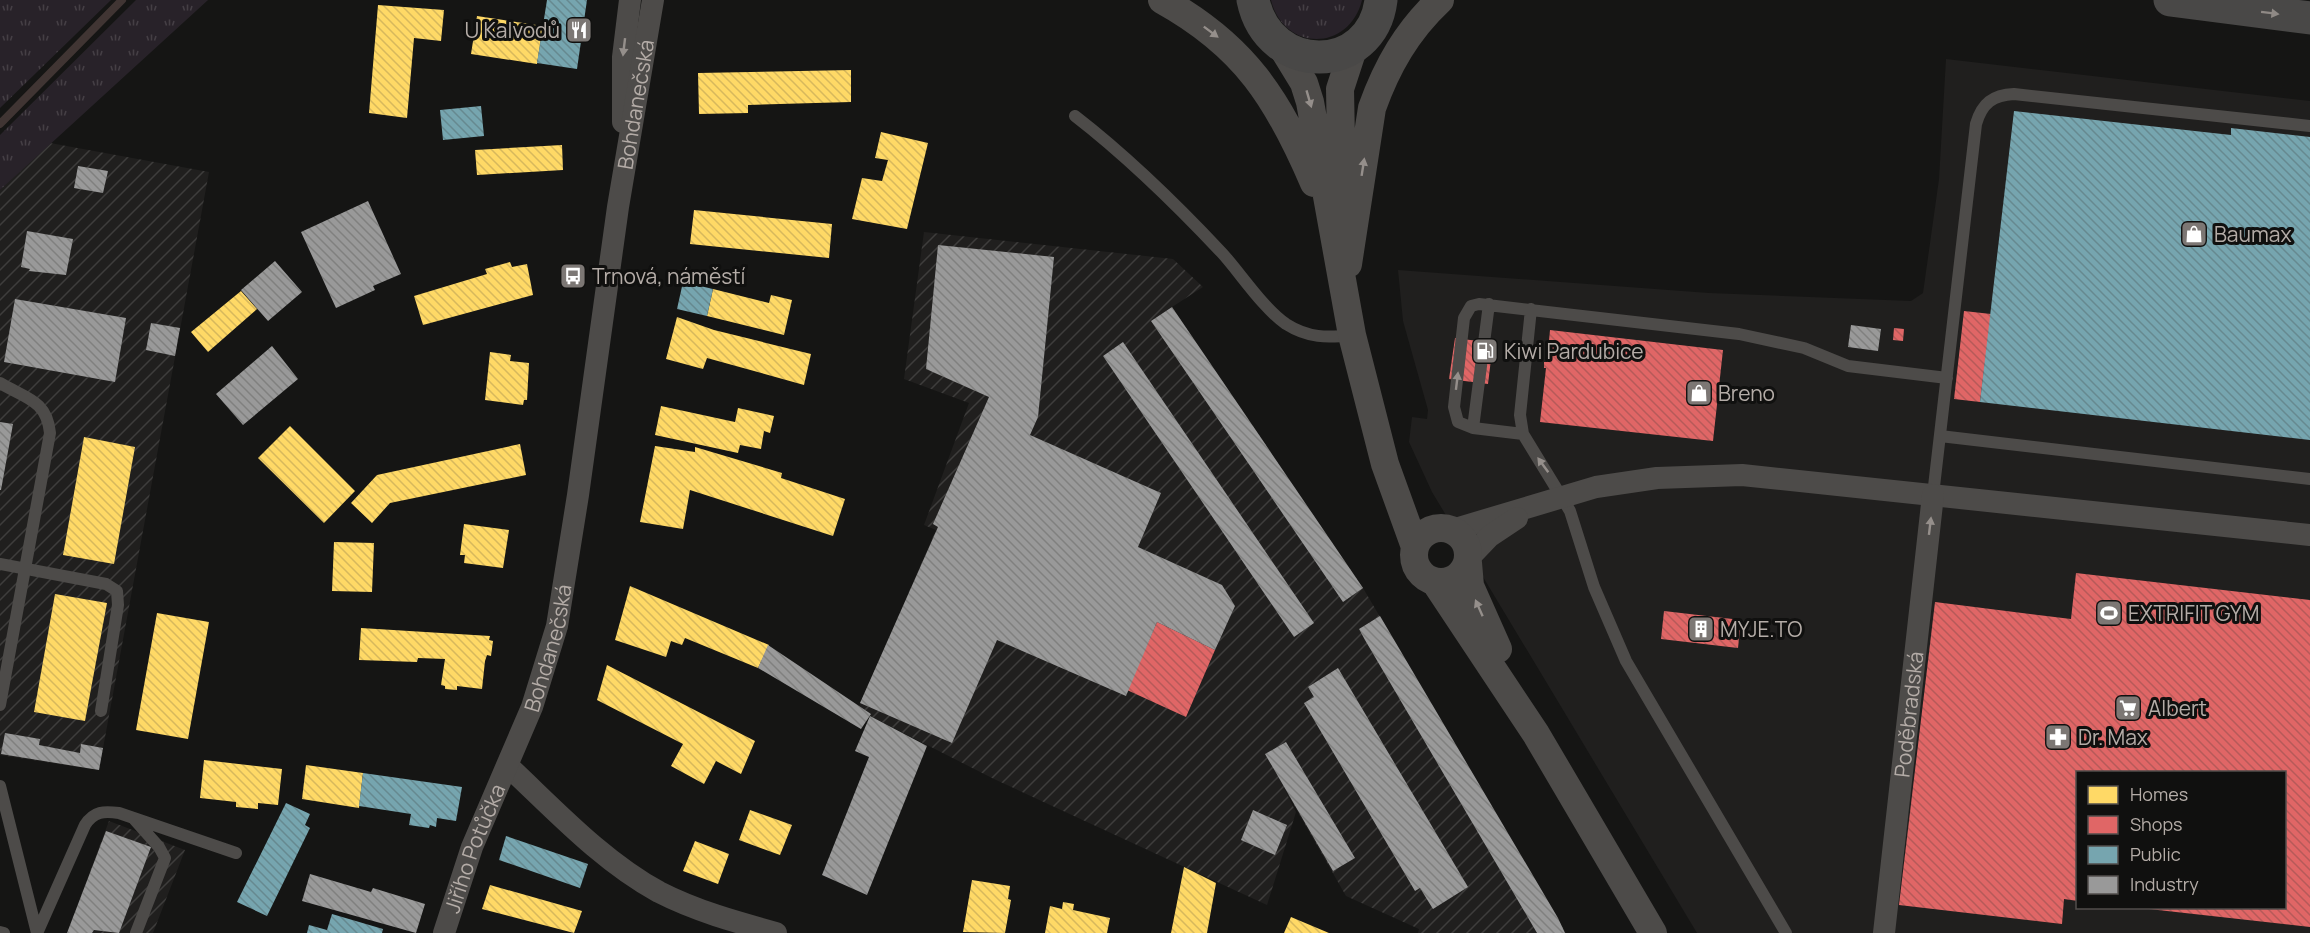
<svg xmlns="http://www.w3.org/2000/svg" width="2310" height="933" font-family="Manrope,sans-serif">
<defs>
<pattern id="industrial-furrows" width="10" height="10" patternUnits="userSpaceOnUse" patternTransform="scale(1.5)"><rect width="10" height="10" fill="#201f1e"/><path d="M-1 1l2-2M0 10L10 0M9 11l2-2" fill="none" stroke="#3e3d3c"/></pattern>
<pattern id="grass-tufts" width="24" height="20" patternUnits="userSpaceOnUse" patternTransform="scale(1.5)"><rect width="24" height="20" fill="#282229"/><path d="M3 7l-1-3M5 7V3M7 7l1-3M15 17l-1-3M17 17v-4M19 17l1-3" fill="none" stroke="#453f45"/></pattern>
<pattern id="homes-back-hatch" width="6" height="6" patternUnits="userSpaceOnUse" patternTransform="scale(1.5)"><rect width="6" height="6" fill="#ffd966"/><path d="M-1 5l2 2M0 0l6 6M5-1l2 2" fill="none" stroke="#d7b85c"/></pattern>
<pattern id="shops-back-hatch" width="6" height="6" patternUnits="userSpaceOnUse" patternTransform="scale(1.5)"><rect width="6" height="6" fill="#e06666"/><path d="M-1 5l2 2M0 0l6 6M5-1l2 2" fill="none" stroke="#b65a59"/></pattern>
<pattern id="public-back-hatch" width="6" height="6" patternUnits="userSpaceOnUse" patternTransform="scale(1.5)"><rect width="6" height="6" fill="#76a5af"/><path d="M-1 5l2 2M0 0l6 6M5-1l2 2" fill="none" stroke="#668990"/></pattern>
<pattern id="industry-back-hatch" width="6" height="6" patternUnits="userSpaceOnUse" patternTransform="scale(1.5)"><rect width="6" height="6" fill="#999"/><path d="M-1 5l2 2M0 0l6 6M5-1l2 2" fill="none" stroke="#80807f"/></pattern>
</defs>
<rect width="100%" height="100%" fill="#151514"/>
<path fill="#201f1e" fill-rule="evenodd" d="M1946 59 2310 101V933H1697L1432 492 1409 442 1412 417 1427 419 1428 410 1403 321 1398 270 1709 293 1911 301 1923 293 1939 179ZM2078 772H2284V908H2078Z"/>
<path fill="url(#industrial-furrows)" d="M50 143 209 172 99 770 0 755V190Z
M924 232 1173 259 1203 287 1172 307 1363 588 1566 933H1418L1419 929 1346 896 1283 786 1296 812 1267 905 994 779 870 716 871 714 859 706 936 530 924 525 969 403 904 379Z
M109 821 185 850 153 933H67Z"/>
<path fill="url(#grass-tufts)" d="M0 0H111L0 108Z
M136 0H208L0 190V135Z
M1271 0H1362C1349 52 1284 52 1271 0Z"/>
<path fill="url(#homes-back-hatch)" d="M378 5 444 10 441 41 414 38 407 118 369 113Z
M477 16 543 26 537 64 471 54Z
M851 70V102L748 105V113L699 114 698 73Z
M881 132 928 143 907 229 852 219 862 178 882 181 888 160 875 158Z
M562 145 563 170 477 175 475 150Z
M694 210 832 224 829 258 690 244Z
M510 262 512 267 527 264 533 295 423 325 414 296 487 274 485 269Z
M713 289 769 303 771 295 792 300 784 335 707 316Z
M241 291 257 309 208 352 191 332Z
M677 317 714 330 811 354 804 385 707 358 703 369 666 359Z
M490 352 511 355 510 361 529 363 527 400H524L523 405 485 400Z
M661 406 735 422 738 408 774 416 770 433 764 431 761 449 740 445 738 453 655 435Z
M290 426 355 491 324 523 258 458Z
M84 437 135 447 114 564 63 555Z
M520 444 526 475 390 503 372 523 351 503 377 475Z
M655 446 695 452V447L782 473 781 478 845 499 833 536 690 490 683 529 640 522Z
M464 524 509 530 503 568 464 563 465 555H460Z
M334 542 374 543 372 592 332 591Z
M630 586 769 645 758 668 685 638 682 645 671 641 666 657 615 640Z
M55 594 107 603 85 721 34 712Z
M157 613 209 622 188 739 136 730Z
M361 628 490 636 489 640 493 641 491 656 487 655 485 661 482 689 457 686V690L445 689V686L441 685 445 659 418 658 417 662 359 660Z
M607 665 755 741 741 774 716 761 704 784 671 766 683 744 597 700Z
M204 760 282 769 278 805 258 803V809L236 807V802L200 798Z
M306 765 363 773 359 808 302 799Z
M750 810 792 825 780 855 739 840Z
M695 841 729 854 718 884 683 871Z
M1184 867 1216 883 1207 933H1171Z
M972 880 1010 886 1008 899 1011 900 1005 933 963 932Z
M490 885 582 911 574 933 482 909Z
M1063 902 1074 904 1073 910 1110 918 1107 933H1045L1050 906 1062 909Z
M1291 917 1329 933H1284Z"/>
<path fill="url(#shops-back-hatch)" d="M1964 311 1991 314 1980 402 1954 399Z
M1894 328 1904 329 1903 341 1893 340Z
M1550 330 1723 350 1713 441 1540 422 1546 368H1544V362H1547Z
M1455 338 1493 343 1488 384 1449 379Z
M2076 573 2310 600V927L2149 909 2284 908V772H2078V901L2064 899 2062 924 1899 905 1935 602 2071 619Z
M1664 611 1741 620 1738 648 1661 639Z
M1157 622 1215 650 1186 717 1127 690Z"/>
<path fill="url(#public-back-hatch)" d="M547 0H587L577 69 537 63Z
M481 106 484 136 443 140 440 110Z
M2014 111 2231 135V128L2310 137V440L1980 402Z
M683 282 713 289 707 316 677 309Z
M363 773 462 787 456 821 437 818 436 827 430 825 429 828 409 825 411 814 359 806Z
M286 803 310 814 305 825 310 828 267 916 237 902Z
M506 836 588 864 580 888 499 860Z
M332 914 383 929 382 933H307L309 925 327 930Z"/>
<path fill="url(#industry-back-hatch)" d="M78 166 108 171 103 193 74 188Z
M368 201 401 274 373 286 375 290 336 308 301 232Z
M27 231 73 239 66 275 29 271 30 269 21 267Z
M938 245 1054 257 1038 417 1030 435 1161 493 1138 547 1222 585 1235 606 1215 650 1157 622 1126 696 997 640 952 743 860 703 938 527 933 524 989 397 926 369Z
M275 261 302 292 268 321 241 290Z
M15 299 126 318 115 382 4 362Z
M1172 307 1363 588 1343 602 1151 321Z
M151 323 180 328 175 356 146 350Z
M1851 325 1881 329 1878 351 1848 347Z
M1123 342 1314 623 1294 637 1103 356Z
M272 346 298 379 243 425 216 394Z
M0 422 13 424 1 490H0Z
M1380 616 1558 918 1565 933H1537L1365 640 1359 629Z
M768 645 871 714 861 729 758 668Z
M1338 668 1468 887 1433 909 1420 888 1415 891 1304 703 1314 697 1308 687Z
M870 716 927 746 867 895 822 875 869 757 855 751Z
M5 733 40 739 39 745 80 753 81 744 103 748 99 770 1 754Z
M1286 742 1355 858 1333 871 1265 754Z
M1253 810 1287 825 1275 855 1241 840Z
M106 831 151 847 119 933 94 930 92 933H67Z
M310 874 371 892 373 888 425 904 416 933 302 901Z"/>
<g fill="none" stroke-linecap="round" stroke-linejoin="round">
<path stroke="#403533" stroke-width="8" d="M0 124 122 0"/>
<path stroke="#4d4b49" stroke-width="12" d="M1075 116C1128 157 1176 204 1222 253 1241 274 1263 308 1286 324 1308 338 1327 338 1352 335
M1489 304 1473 428 1523 434
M1531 309 1520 415 1523 434 1570 511 1594 587 1626 661 1786 933
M0 383C25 398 47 400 50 433L0 705
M1473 428 1458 422 1454 407 1464 318 1471 306 1479 304 1739 334 1804 348 1848 366 1947 378
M1940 436 2310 479
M1933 495 1976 124C1982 103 1993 95 2014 94L2310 126
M0 564 106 584 117 591 118 605 101 711
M0 786 37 933
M134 819 159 847 165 858 136 933
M38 931 85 825C94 811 104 811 119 813L236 853
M0 932 4 933"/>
<g stroke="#4d4b49" stroke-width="22">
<path d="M623 122V57L630 0"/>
<path d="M1452 530 1596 487 1657 478 1742 475 2310 535"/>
<path d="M1468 559 1490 536 1517 518"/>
<path d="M508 766C555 810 602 861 659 892 696 911 736 922 776 933"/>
<path id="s1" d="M444 933 472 847 532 707 557 626 578 495 618 207 653 0"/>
<path id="s2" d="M1884 933 1933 495"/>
</g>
<path stroke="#4d4b49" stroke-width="28" d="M1162 0C1245 46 1278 99 1314 183
M1282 47 1304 83 1310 102 1352 335 1385 464 1415 547
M1342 192 1340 89 1354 46
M1348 264 1372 108C1387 66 1407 31 1440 0
M1414 555a27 27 0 1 1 54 0a27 27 0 1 1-54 0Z
M1468 563 1470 586 1498 649
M1435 582 1536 734 1653 933"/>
<path stroke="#494847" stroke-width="33" d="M1253 0C1269 77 1372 75 1381 0
M2170 0 2310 18"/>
</g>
<defs><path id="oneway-solid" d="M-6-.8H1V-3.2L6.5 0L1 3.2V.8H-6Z" transform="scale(1.5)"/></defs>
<use fill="#8f8985" href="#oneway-solid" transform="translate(2270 13) rotate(7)"/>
<g fill="#958f8b">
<use href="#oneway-solid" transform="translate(1211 32) rotate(37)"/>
<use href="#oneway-solid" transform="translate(624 47) rotate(97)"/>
<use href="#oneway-solid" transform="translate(1309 99) rotate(74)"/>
<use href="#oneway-solid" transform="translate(1363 167) rotate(-81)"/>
<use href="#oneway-solid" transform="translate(1457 381) rotate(-83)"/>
<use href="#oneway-solid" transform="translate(1543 465) rotate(-126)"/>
<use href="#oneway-solid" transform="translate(1930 526) rotate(-83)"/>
<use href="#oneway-solid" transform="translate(1479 608) rotate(-114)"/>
</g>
<defs>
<symbol id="restaurant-square" viewBox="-11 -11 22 22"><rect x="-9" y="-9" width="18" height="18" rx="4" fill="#7c7774" stroke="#10100f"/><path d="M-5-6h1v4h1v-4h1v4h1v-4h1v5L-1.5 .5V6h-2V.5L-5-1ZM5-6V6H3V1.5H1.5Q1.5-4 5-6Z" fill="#fff"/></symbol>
<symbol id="shop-square" viewBox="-11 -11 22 22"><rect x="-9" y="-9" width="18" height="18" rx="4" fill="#7c7774" stroke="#10100f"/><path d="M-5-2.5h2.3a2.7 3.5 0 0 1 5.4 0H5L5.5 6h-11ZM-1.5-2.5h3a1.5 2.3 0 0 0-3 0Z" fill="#fff"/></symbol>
<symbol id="bus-square" viewBox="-11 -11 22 22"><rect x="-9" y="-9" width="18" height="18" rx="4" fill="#7c7774" stroke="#10100f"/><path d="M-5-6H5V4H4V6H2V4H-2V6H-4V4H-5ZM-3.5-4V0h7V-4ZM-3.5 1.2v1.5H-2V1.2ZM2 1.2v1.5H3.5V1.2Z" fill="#fff"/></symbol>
<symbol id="fuel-square" viewBox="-11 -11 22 22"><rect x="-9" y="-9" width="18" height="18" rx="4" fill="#7c7774" stroke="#10100f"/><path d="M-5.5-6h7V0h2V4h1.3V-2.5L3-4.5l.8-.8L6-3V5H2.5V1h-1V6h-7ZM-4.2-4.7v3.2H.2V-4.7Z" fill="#fff"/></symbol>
<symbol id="stadium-square" viewBox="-11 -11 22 22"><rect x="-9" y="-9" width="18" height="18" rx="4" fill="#7c7774" stroke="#10100f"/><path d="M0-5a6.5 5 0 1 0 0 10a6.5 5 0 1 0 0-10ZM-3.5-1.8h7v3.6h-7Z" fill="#fff"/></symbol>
<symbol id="building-square" viewBox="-11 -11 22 22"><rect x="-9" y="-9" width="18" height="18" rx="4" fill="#7c7774" stroke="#10100f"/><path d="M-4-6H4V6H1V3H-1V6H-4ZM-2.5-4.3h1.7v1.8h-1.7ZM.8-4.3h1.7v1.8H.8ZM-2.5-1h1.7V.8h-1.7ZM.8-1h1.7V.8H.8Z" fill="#fff"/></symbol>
<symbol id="supermarket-square" viewBox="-11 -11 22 22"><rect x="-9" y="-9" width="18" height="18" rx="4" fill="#7c7774" stroke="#10100f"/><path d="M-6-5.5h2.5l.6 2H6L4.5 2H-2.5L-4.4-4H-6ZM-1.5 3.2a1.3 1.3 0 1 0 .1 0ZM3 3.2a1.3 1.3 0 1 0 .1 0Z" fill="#fff"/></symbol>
<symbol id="pharmacy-square" viewBox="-11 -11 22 22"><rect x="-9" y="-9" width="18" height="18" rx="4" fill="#7c7774" stroke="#10100f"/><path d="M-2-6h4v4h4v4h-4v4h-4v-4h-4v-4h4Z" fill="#fff"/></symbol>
</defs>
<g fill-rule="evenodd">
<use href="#restaurant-square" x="564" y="15" width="30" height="30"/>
<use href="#shop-square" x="2179" y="219" width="30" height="30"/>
<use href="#bus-square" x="558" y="261" width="30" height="30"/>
<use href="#fuel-square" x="1470" y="336" width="30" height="30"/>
<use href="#shop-square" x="1684" y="378" width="30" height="30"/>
<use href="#stadium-square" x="2094" y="598" width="30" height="30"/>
<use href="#building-square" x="1686" y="614" width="30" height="30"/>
<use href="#supermarket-square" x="2113" y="693" width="30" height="30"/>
<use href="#pharmacy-square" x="2043" y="722" width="30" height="30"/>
</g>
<g text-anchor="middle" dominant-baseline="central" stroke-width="6" stroke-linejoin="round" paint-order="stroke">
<g font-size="21" fill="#b4aca7" stroke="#10100f" text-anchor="start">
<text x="560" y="30" text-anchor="end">U Kalvodů</text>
<text x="2214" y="234">Baumax</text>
<text x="592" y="276">Trnová, náměstí</text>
<text x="1504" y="351">Kiwi Pardubice</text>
<text x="1718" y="393">Breno</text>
<text x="2128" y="613">EXTRIFIT GYM</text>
<text x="1720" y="629">MYJE.TO</text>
<text x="2148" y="708">Albert</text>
<text x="2078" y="737">Dr. Max</text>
</g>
<g font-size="21" fill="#b4aca7" stroke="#10100f">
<text stroke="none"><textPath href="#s1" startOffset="855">Bohdanečská</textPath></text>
<text stroke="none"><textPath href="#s1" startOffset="304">Bohdanečská</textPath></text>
<text stroke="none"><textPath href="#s2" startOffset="220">Poděbradská</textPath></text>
<text stroke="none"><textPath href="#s1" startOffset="90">Jiřího Potůčka</textPath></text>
</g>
</g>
<rect x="2076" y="771" width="210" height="138" fill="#10100f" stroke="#524e4c" stroke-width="1.5"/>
<rect x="2088" y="786" width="30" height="18" fill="#ffd966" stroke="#524e4c" stroke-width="1.5"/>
<text x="2130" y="801" font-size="18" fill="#b4aca7">Homes</text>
<rect x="2088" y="816" width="30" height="18" fill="#e06666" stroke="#524e4c" stroke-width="1.5"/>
<text x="2130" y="831" font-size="18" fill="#b4aca7">Shops</text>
<rect x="2088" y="846" width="30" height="18" fill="#76a5af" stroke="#524e4c" stroke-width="1.5"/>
<text x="2130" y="861" font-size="18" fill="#b4aca7">Public</text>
<rect x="2088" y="876" width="30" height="18" fill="#999999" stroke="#524e4c" stroke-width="1.5"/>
<text x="2130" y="891" font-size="18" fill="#b4aca7">Industry</text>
</svg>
